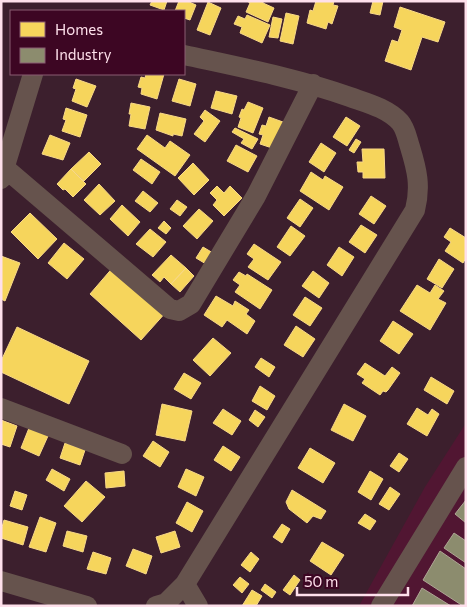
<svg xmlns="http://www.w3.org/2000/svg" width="467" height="607" font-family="Commissioner,sans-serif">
<rect width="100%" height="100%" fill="#3c1f2d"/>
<path fill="#511632" d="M466 423V606H359L425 487Z"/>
<path fill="#f6d55c" stroke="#f8d887" d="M152 1H167L164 10 150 5Z
M179 1H187L196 5 190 20 184 18V11H175Z
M247 1H263V3L274 8 268 22 246 12 250 3Z
M316 1H334L333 5 338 6 332 24 328 22 326 29 307 23 310 10 313 11Z
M373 1H383L380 15 370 13Z
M208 2 221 8 210 35 197 30Z
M400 7 445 22 438 42 422 37 411 70 385 61 392 40 398 42 402 30 394 27Z
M286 13 299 16 293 44 280 41Z
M247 15 270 25 262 43 240 33 242 27 234 24 238 16 245 19Z
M273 17 282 19 278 38 269 37Z
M146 74H164L157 99 141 94 142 88 138 87 141 77 145 78Z
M76 79 96 86 87 107 72 101 76 89 73 88Z
M179 79 196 84 190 106 172 101Z
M216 91 237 96 232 114 211 108Z
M248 102 263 108 253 133 238 127 241 118 239 117 242 109 244 110Z
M131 103 150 107 145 129 129 126 131 114H129Z
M66 108 87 115 80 137 62 131 66 120 63 119Z
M205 110 220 121 205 142 194 134 204 121 200 117Z
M160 113 186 119 182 136 173 134V136L156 130Z
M269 117 283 122 275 149 260 144 263 135 259 134 262 125 266 126Z
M346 117 360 126 347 146 333 137Z
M235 128 258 139 252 149 241 143 244 139 232 132Z
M50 135 70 143 63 160 42 154Z
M147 135 165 148 170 141 190 155 175 176 137 149Z
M356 139 361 142 354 153 349 150Z
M321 143 336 153 324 172 309 162Z
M236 145 257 156 248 172 227 161Z
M362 149H384L385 178H363V172H358L357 162H363Z
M89 152 101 164 84 181 71 169Z
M141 159 160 172 152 184 133 170Z
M193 163 209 180 194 195 178 178Z
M71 169 86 184 73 197 65 189 63 190 57 184Z
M311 172 323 180 325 176 343 187 329 210 300 191Z
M99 184 115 201 100 215 84 200Z
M217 186 224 193 230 186 242 198 224 216 213 205 217 200 210 193Z
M143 191 158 203 150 212 135 201Z
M371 196 386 206 374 224 359 214Z
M300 199 313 208 300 227 287 218Z
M177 200 187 207 180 216 170 209Z
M122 205 140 222 128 236 110 219Z
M199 209 213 221 197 239 183 226Z
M30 213 57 239 38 259 11 232Z
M164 221 171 228 166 234 158 228Z
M361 225 377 235 365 253 349 242Z
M291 226 305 236 290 256 277 247Z
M450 228 466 238V258L463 263 445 251 451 242 444 237Z
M150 229 166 242 153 257 136 244Z
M64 243 84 259 67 279 48 263Z
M254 244 281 262 268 280 248 267 254 259 247 254Z
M203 247 213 253 206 264 196 258Z
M339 247 354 257 342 276 327 265Z
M171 255 186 268 171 284 164 277 160 282 152 275Z
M1 256 20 263 5 301 1 299Z
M439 259 454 269 442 288 427 279Z
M115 265 167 311 141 340 90 294Z
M186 268 194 276 180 292 171 284Z
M313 271 329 283 319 298 302 286Z
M239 272 246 276 247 274 272 290 260 309 235 292 240 285 233 280Z
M417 285 430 293 435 285 444 291 438 299 446 303 430 330 400 311Z
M216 296 233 306 235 301 249 310 246 314 255 321 247 334 227 320 222 327 204 315Z
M305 297 322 308 310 326 293 315Z
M393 321 413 334 399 354 380 341Z
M296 326 315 339 303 357 284 345Z
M17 327 89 361 69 404 1 372V361Z
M213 338 231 353 210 376 193 360Z
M261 358 275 367 269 377 255 367Z
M365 363 385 376 392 367 400 373 388 390 386 392 383 391 380 395 362 383 365 379 357 374Z
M184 373 201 383 191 399 174 389Z
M431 377 454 391 447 404 424 390Z
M260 386 275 396 267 410 252 401Z
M162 404 192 411 185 441 156 435Z
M344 404 366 416 353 441 331 430Z
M417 408 428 415 432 409 439 414 427 436 407 424Z
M223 409 241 421 232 435 213 423Z
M255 410 265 417 258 427 249 420Z
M1 420 17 426 10 447 1 444Z
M29 428 48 436 39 456 21 448Z
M153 441 169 452 160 467 143 456Z
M65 443 85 450 80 465 60 458Z
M223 446 240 457 231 471 214 460Z
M310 448 335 463 323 483 298 468Z
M399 453 408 459 399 472 390 466Z
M52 469 70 479 64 491 46 480Z
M186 469 204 477 196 496 178 487Z
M124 471 125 486 106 488 105 473Z
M370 471 383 479 371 500 358 492Z
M86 481 105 497 82 522 64 506Z
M390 487 400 494 389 510 379 504Z
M292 490 326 511 321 519 313 516 307 523 289 509 286 502Z
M15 491 27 495 22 510 10 506Z
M187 502 203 511 192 532 176 523Z
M365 514 376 521 370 530 358 523Z
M40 517 56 523 46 552 29 547Z
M4 520 28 527 23 545 1 538V531Z
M282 524 290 529 282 543 273 537Z
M67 531 87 536 83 552 63 546Z
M175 531 180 547 161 553 156 537Z
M322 542 344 555 331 575 310 561Z
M133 549 152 556 146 574 126 566Z
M93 552 111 558 106 574 87 569Z
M251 552 259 559 250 572 241 565Z
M294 575 300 580 290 595 283 590Z
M240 577 249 584 242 593 233 585Z
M265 584 276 592 272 598 261 590Z
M252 590 262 596 256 606H242Z"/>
<path fill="#8c8c6e" stroke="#aea594" d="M466 500V523L455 514Z
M454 533 466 541V563L444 548Z
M440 551 466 569V606H463L423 580Z
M422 588 451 606H412Z"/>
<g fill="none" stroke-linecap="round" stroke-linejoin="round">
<path stroke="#66534d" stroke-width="20" d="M5 168 170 309 179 311 191 304 256 196 313 84
M1 179 33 74
M1 408 122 454
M1 581 87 606
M185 584 198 606
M156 606 166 603 185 584 415 210C421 186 417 170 410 147 407 138 406 129 400 122 387 108 367 103 350 97 296 78 239 67 184 55
M381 606 466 467"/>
</g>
<rect width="467" height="607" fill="none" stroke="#fee0eb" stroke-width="5"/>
<rect x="10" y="10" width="175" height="65" fill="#3d0623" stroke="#8a5d73"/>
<rect x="20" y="22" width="25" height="15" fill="#f6d55c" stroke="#8a5d73"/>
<text x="55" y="35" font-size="15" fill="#fee0eb">Homes</text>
<rect x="20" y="48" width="25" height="15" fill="#8c8c6e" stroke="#8a5d73"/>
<text x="55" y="60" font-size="15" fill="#fee0eb">Industry</text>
<path d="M297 587v8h111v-8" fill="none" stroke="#fee0eb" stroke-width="2.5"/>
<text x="304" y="587" font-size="15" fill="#fee0eb" stroke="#3d0623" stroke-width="4" paint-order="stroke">50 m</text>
</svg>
